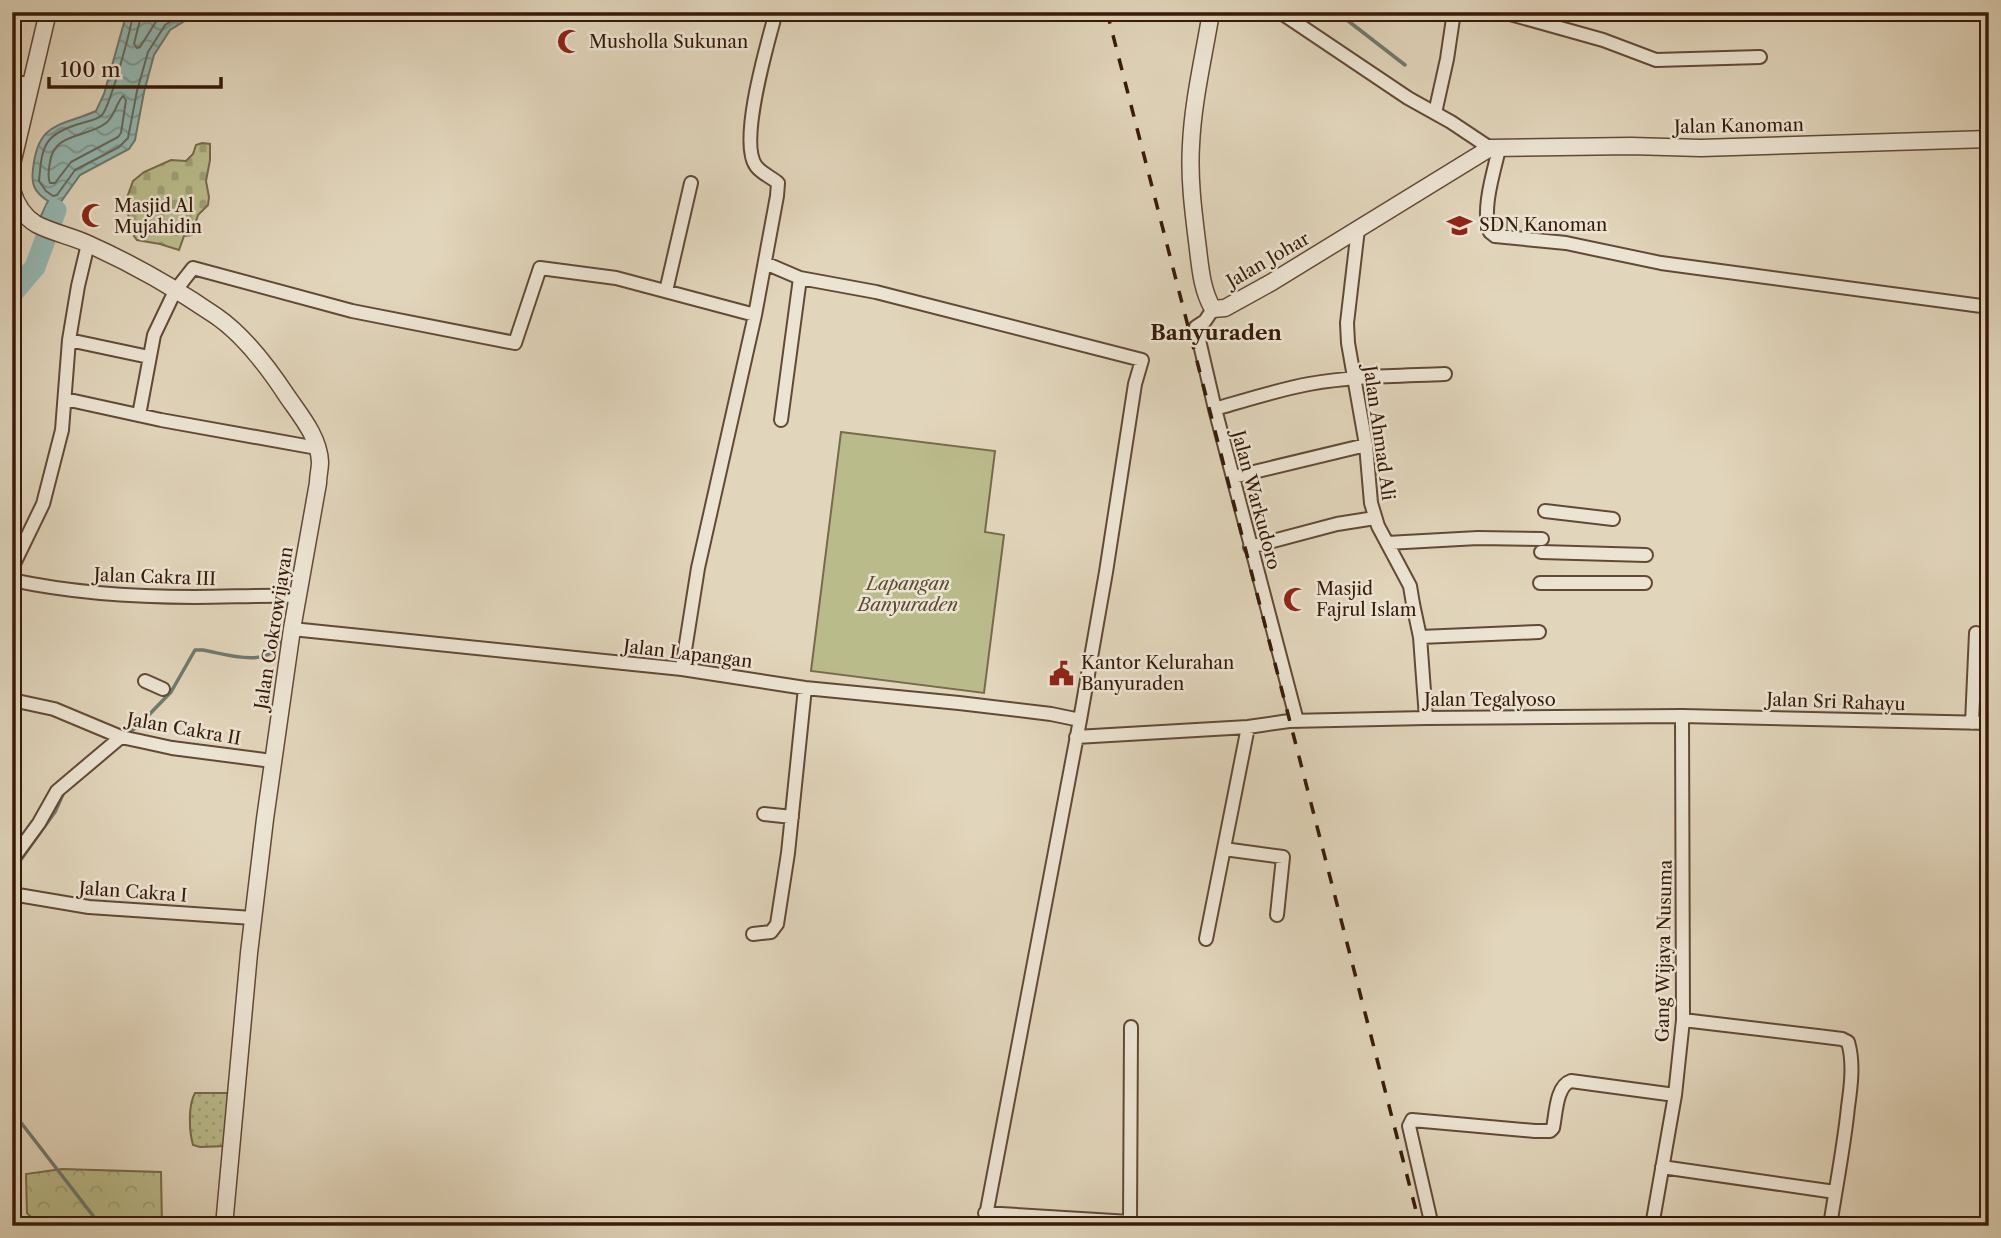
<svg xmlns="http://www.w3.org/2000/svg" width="2001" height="1238" font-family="'Libre Caslon Text',serif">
<defs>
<pattern id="grass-dots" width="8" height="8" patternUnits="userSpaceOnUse" patternTransform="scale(1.75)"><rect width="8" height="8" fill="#babb8b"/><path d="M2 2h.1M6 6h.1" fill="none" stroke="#a0a077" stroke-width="1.8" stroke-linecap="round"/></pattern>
<pattern id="forest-crowns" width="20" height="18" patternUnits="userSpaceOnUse" patternTransform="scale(1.75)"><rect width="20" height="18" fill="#babb8b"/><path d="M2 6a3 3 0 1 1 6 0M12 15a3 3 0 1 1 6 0" fill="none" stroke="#a0a077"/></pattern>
<pattern id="cemetery-stones" width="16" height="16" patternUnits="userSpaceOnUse" patternTransform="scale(1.75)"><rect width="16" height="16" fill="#babb8b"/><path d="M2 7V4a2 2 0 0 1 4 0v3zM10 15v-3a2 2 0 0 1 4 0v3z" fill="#a0a077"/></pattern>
<pattern id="water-waves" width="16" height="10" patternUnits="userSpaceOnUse" patternTransform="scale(1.75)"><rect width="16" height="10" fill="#94b8b3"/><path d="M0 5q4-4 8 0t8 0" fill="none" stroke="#7a9590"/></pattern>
</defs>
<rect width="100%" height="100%" fill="#e1d5bb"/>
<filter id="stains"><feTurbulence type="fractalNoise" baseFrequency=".00286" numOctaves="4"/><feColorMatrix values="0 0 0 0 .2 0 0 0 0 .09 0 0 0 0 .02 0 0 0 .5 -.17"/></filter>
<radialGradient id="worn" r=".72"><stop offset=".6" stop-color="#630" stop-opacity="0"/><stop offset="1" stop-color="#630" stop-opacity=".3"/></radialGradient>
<path fill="url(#grass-dots)" stroke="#786a4a" stroke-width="2" d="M195 1093H230L226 1146 200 1147 193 1145C189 1131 188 1105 195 1093Z"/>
<path fill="url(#forest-crowns)" stroke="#786a4a" stroke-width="2" d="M62 1169 161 1172 162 1226H40L27 1213 26 1174Z"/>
<path fill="url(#cemetery-stones)" stroke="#786a4a" stroke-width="2" d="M202 143 210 144V160L206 181 209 197 208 205 198 215 192 235 184 236 179 250 160 244 137 240 134 236 137 226 129 218 125 203 133 181 144 172 171 160 186 161 193 154 196 145Z"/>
<path fill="#babb8b" stroke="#786a4a" stroke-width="2" d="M841 432 995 451 985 532 1004 535 984 693 811 671Z"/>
<path fill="url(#water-waves)" stroke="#6f796f" stroke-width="2" d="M127 12H241L188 19 170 30 154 55 144 92 135 140 129 149 80 175 58 206 55 221 48 232 40 218 48 201C34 192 31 184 33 169 38 121 60 127 96 111L104 94Z"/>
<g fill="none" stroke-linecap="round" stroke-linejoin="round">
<path stroke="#66695e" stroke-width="2" d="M133 12C132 27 110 106 102 115 97 120 89 121 82 123 44 134 42 145 39 181L46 191 53 196 57 195 75 170 119 147 128 138 137 91 148 52 165 25 186 12
M142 12 134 44 137 48 140 47 157 20 168 12
M123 96 126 100 121 133 118 137 71 162 55 183H50C47 176 49 169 50 162 54 132 87 138 106 123 115 116 116 103 123 96Z"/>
<path stroke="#6f796f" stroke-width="3.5" d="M1331 12 1347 20 1405 65
M126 735 139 725 171 692 195 650H203C226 654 267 669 281 642
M12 872 55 812 64 792
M12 1111 101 1226"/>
<path stroke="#94b8b3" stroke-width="21" d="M12 294 35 267 56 210"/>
<defs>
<path id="minor" d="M1280 12 1408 98 1451 122 1490 148
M1503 12 1603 40 1656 60 1760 57
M12 82 32 84
M1435 113 1447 59 1454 12
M1499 149C1494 171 1481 211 1490 232L1495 236 1566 243 1661 263 1698 268 1989 307
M1358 229 1347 323 1348 343 1366 445 1371 503 1378 526 1410 586 1413 604 1420 637 1426 718
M765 263 800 278 876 292 1142 360 1135 384 1106 572 1080 720 984 1226
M666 291 691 183
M1213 309 1205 321 1196 327 1215 409 1297 721
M69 340 149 357
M65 399 161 420 317 448
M1215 409C1246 400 1277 390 1309 384 1354 376 1400 376 1445 374
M139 415 154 335 175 291 193 268 352 311 515 343 540 268 616 278 755 315
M781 420 800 278
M1233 477 1366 445
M1545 511 1613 519
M1387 543 1478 538 1542 539
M1250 547 1337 524 1375 518
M1541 552 1646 555
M12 568 43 504 62 430 69 340 78 286 88 244
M12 580C72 593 133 597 195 597 229 597 263 595 297 596
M1540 583H1645
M292 629 682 669 805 688 959 703 1051 714 1080 720
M1420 637 1539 632
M682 669 698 568 755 315 777 196 778 183C771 177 761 173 756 166 738 142 768 42 776 12
M145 681 163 689
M12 700 54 709 121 737 140 741 172 748 272 761
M1972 723 1976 633
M1076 737 1248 727 1289 721 1426 718 1682 716 1989 723
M764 814 792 817
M1224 849 1283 857 1277 915
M12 860 39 823 57 791 121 737
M12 894 89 907 253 918
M753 934 771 932 777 924 788 853 805 688
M1206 939 1248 727
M1683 1020 1826 1037 1842 1039 1848 1042C1854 1062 1851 1086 1848 1107 1844 1147 1836 1186 1830 1226
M1662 1167 1835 1192
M985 1213 1130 1222 1155 1226
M1130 1222 1131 1027
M1432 1226 1409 1126 1412 1120 1535 1131H1550L1553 1128C1556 1114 1556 1086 1571 1081L1675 1095
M1652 1226 1675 1095 1683 1020 1682 716"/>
<path id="tertiary" d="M1211 12C1204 56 1193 100 1191 145 1189 177 1193 209 1197 241 1200 264 1201 289 1213 309L1225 308 1272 282 1490 148 1631 146 1701 148 1989 139
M12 164 48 12
M12 190C16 204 23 216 36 224 51 232 70 236 86 243 131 263 175 288 216 316 245 336 268 367 287 396 300 415 319 437 320 462 320 469 318 476 318 483L292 629 265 819 249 953 224 1226"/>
</defs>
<use href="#minor" stroke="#624936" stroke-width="16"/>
<use href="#tertiary" stroke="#624936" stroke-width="19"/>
<use href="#minor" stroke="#ece4d3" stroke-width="12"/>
<use href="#tertiary" stroke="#ece4d3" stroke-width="16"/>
<path stroke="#371a09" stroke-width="3.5" stroke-dasharray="12 12" stroke-linecap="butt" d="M1107 12 1420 1226"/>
</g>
<defs>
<symbol id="mosque-bare" viewBox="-9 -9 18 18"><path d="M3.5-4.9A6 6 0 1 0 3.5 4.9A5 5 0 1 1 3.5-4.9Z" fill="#8f2418" stroke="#ece4d3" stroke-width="2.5" paint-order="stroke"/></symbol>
<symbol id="school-bare" viewBox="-9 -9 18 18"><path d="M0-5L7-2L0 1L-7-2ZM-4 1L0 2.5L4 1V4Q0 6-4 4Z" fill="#8f2418" stroke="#ece4d3" stroke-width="2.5" paint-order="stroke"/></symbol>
<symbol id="civic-bare" viewBox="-9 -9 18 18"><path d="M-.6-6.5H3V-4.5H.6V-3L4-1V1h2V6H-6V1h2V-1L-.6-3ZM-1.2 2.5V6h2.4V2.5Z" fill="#8f2418" stroke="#ece4d3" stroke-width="2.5" paint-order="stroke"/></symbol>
</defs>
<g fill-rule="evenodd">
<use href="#mosque-bare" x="552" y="24" width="35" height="35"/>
<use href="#mosque-bare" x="76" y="198" width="35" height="35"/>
<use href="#school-bare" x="1442" y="208" width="35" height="35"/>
<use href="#mosque-bare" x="1278" y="582" width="35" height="35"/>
<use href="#civic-bare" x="1044" y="656" width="35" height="35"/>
</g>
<g text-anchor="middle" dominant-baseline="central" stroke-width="5" stroke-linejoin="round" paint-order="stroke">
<g font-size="18" fill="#371a09" stroke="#ece4d3" text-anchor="start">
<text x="589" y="42">Musholla Sukunan</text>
<text x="114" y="206">Masjid Al<tspan x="114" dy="21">Mujahidin</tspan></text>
<text x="1479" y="225">SDN Kanoman</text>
<text x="1316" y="589">Masjid<tspan x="1316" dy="21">Fajrul Islam</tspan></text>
<text x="1081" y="663">Kantor Kelurahan<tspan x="1081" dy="21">Banyuraden</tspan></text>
</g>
<g font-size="18" fill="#371a09" stroke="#ece4d3">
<text transform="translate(1739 126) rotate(-1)">Jalan Kanoman</text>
<text transform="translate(1268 260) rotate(-30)">Jalan Johar</text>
<text transform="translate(1379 433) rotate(82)">Jalan Ahmad Ali</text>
<text transform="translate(1256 500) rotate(75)">Jalan Warkudoro</text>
<text transform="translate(155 577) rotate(2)">Jalan Cakra III</text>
<text transform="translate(274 628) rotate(-81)">Jalan Cokrowijayan</text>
<text transform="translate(688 654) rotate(7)">Jalan Lapangan</text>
<text x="1490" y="700">Jalan Tegalyoso</text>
<text transform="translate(1836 702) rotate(2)">Jalan Sri Rahayu</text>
<text transform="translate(184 729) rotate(10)">Jalan Cakra II</text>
<text transform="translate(133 892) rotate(4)">Jalan Cakra I</text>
<text transform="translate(1664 951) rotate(-89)">Gang Wijaya Nusuma</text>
</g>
<g font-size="18" font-style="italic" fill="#5e4a30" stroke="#ece4d3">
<text x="908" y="584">Lapangan<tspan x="908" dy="21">Banyuraden</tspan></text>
</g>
<g font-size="21" font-weight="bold" fill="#371a09" stroke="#ece4d3">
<text x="1216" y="332">Banyuraden</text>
</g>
</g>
<rect width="2001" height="1238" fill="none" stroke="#e1d5bb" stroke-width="42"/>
<rect x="14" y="14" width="1973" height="1210" fill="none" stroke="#371a09" stroke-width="3.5"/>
<rect x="21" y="21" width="1959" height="1196" fill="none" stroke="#371a09" stroke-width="2"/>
<path d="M49 77v10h172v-10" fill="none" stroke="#371a09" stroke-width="3.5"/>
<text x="60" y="77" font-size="21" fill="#371a09" stroke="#ece4d3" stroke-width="5" paint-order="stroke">100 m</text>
<rect width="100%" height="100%" filter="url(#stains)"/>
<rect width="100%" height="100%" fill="url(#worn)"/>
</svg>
